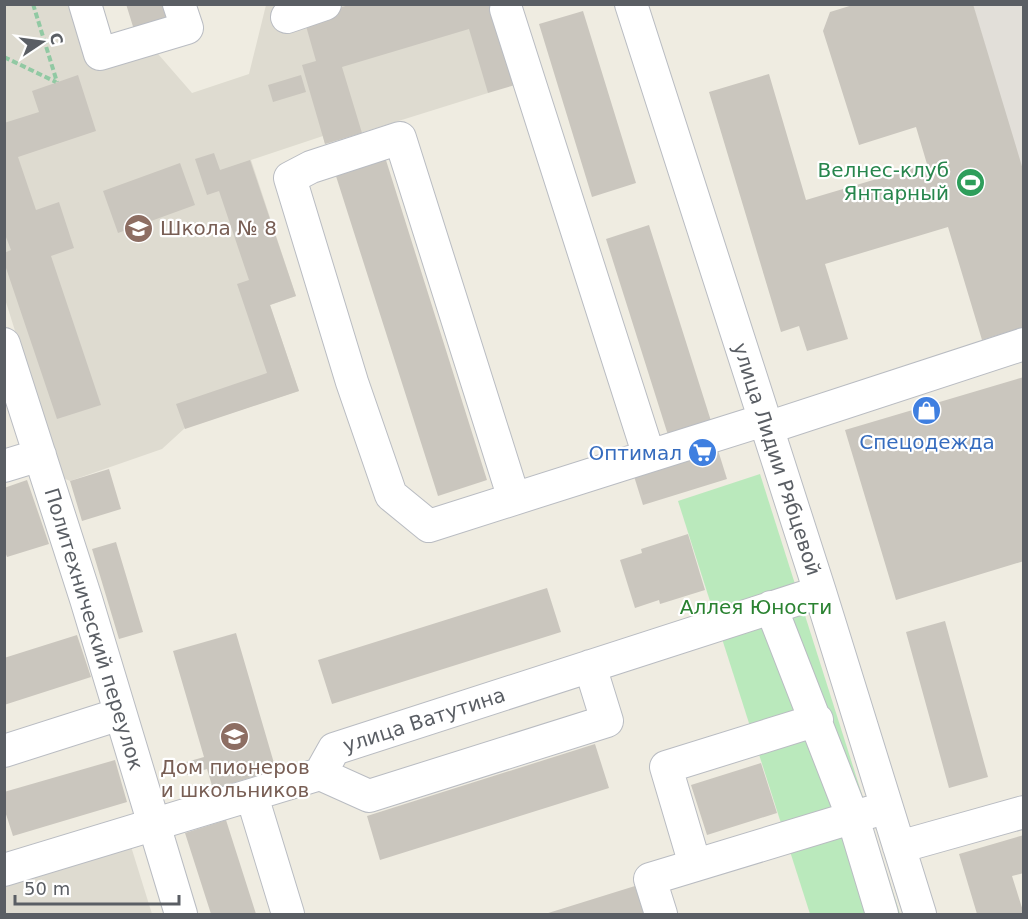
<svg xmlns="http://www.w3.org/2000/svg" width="1028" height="919" font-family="'DejaVu Sans',sans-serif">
<rect width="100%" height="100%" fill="#efece1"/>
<path fill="#e2dfd9" d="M973 5H1023V173Z"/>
<path fill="#dedbd0" d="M4 5H73L92 66 152 47 192 93 249 74 266 5H491L488 93 325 144 323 136 251 160 296 296 270 305 299 391 185 428 162 449 70 481 61 477 5 299Z
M129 840 152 914H5V877Z"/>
<path fill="#bae9bc" d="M760 474 900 914H810L678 501Z"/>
<path fill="#cac6be" d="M126 4H171L176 20 135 33Z
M352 4H491L515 85 488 93 469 29 342 67 362 133 325 144 302 65 316 61 304 19Z
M856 4H973L1024 173V327L982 340 948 227 825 264 848 339 807 351 799 326 781 332 709 92 769 74 806 200 927 164 916 127 859 145 823 31 830 12Z
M583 11 636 183 592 197 539 24Z
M78 75 96 131 18 157 36 210 59 202 74 248 51 256 101 405 57 419 4 262V253L11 250 4 232V123L39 112 32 91Z
M301 75 306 92 273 102 268 85Z
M214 153 220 170 250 160 296 296 270 305 299 391 185 429 176 404 267 373 237 284 249 280 219 191 207 195 195 159Z
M385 157 487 480 438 496 335 173Z
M180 163 195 205 118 233 103 191Z
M649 225 711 421 668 435 606 239Z
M1024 377V561L896 600 845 430Z
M717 447 727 479 643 505 633 473Z
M109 469 121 509 82 521 70 481Z
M27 480 49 544 7 557 4 549V488Z
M688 534 705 590 660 604 659 600 635 608 620 560 642 553 641 549Z
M116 542 143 632 119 639 92 549Z
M547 588 561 632 332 704 318 660Z
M945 621 988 777 949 788 906 632Z
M236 633 276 770 213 789 207 769 187 775 183 763 204 757 173 651Z
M77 635 91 677 4 705V658Z
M595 744 609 788 380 860 367 816Z
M115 760 127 802 13 836 4 808V792Z
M761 763 777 813 707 835 691 785Z
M226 820 256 914H211L185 833Z
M1024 835V873L1012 876 1024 914H977L959 854Z
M635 886 644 914H545Z"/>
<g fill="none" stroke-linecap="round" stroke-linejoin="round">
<defs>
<path id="minor" d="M85 4 100 54 187 28 179 4
M631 4 820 592 920 914
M506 9 649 456
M287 17 325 4
M4 344 86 599 181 914
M767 428 1024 344
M4 466 40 455
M514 499 400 138 311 167 290 178 352 382 391 495 429 526C541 490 652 455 764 420
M771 607 853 818 882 914
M4 751 120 714
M320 774 369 796 607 721 590 666
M252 796 288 914
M899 847 1024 812
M695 865 666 767 817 720
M4 870 320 774 334 749 820 592
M661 914 650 879 874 811"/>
</defs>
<use href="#minor" stroke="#b9bcc2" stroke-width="34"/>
<path stroke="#91c9a3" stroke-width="4" stroke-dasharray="6 3" stroke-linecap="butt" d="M33 4 57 82
M4 57 56 82"/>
<use href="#minor" stroke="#fff" stroke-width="32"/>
</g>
<defs>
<symbol id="stadium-disc" viewBox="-11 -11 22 22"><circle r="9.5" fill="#2e9e5b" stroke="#fff"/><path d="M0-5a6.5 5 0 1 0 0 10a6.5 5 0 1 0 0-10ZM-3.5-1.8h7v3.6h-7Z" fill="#fff"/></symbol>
<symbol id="school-disc" viewBox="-11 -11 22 22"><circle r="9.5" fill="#8d6e63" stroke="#fff"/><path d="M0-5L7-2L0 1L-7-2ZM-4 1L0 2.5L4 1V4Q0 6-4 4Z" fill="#fff"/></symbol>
<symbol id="shop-disc" viewBox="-11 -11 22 22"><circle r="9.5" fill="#3f7fe0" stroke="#fff"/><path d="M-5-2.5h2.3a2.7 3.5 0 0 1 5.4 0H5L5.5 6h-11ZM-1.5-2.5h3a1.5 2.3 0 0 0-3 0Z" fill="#fff"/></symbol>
<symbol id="supermarket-disc" viewBox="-11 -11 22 22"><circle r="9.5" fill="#3f7fe0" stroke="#fff"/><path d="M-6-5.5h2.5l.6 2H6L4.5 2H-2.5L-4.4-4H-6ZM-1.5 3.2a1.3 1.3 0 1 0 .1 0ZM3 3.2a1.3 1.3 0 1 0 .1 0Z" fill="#fff"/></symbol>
</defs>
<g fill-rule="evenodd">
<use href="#stadium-disc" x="954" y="166" width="33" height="33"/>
<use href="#school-disc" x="122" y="212" width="33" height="33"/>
<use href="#shop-disc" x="910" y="394" width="33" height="33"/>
<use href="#supermarket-disc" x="686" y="436" width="33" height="33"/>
<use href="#school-disc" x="218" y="720" width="33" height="33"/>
</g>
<g text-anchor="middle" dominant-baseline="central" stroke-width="4.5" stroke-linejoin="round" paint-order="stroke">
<g font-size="20" fill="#27864d" stroke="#fff" text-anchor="end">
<text x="949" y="170">Велнес-клуб<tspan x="949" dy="23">Янтарный</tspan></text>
</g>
<g font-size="20" fill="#785e54" stroke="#fff" text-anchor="start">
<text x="160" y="228">Школа № 8</text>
<text x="235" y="767" text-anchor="middle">Дом пионеров<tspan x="235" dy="23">и школьников</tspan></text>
</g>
<g font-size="20" fill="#366cbe" stroke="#fff">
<text x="927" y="442">Спецодежда</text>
<text x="682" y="453" text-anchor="end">Оптимал</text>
</g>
<g font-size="20" fill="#5a5e64" stroke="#fff">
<text transform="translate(777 459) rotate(72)">улица Лидии Рябцевой</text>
<text transform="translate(94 629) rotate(73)">Политехнический переулок</text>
<text transform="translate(424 720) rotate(-18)">улица Ватутина</text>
</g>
<g font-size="20" fill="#2a8231" stroke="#fff">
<text x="756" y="607">Аллея Юности</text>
</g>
</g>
<rect width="1028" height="919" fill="none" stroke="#5a5e64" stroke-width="12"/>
<g transform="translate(42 42) rotate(77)" stroke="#ffffff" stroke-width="4.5" paint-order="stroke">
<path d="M0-4.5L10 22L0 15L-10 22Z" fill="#5a5e64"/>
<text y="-9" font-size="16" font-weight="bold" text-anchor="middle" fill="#5a5e64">С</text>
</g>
<path d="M15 895v9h164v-9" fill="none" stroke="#5a5e64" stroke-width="3"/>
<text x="24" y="895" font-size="18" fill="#5a5e64" stroke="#ffffff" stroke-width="4.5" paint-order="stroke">50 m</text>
</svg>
